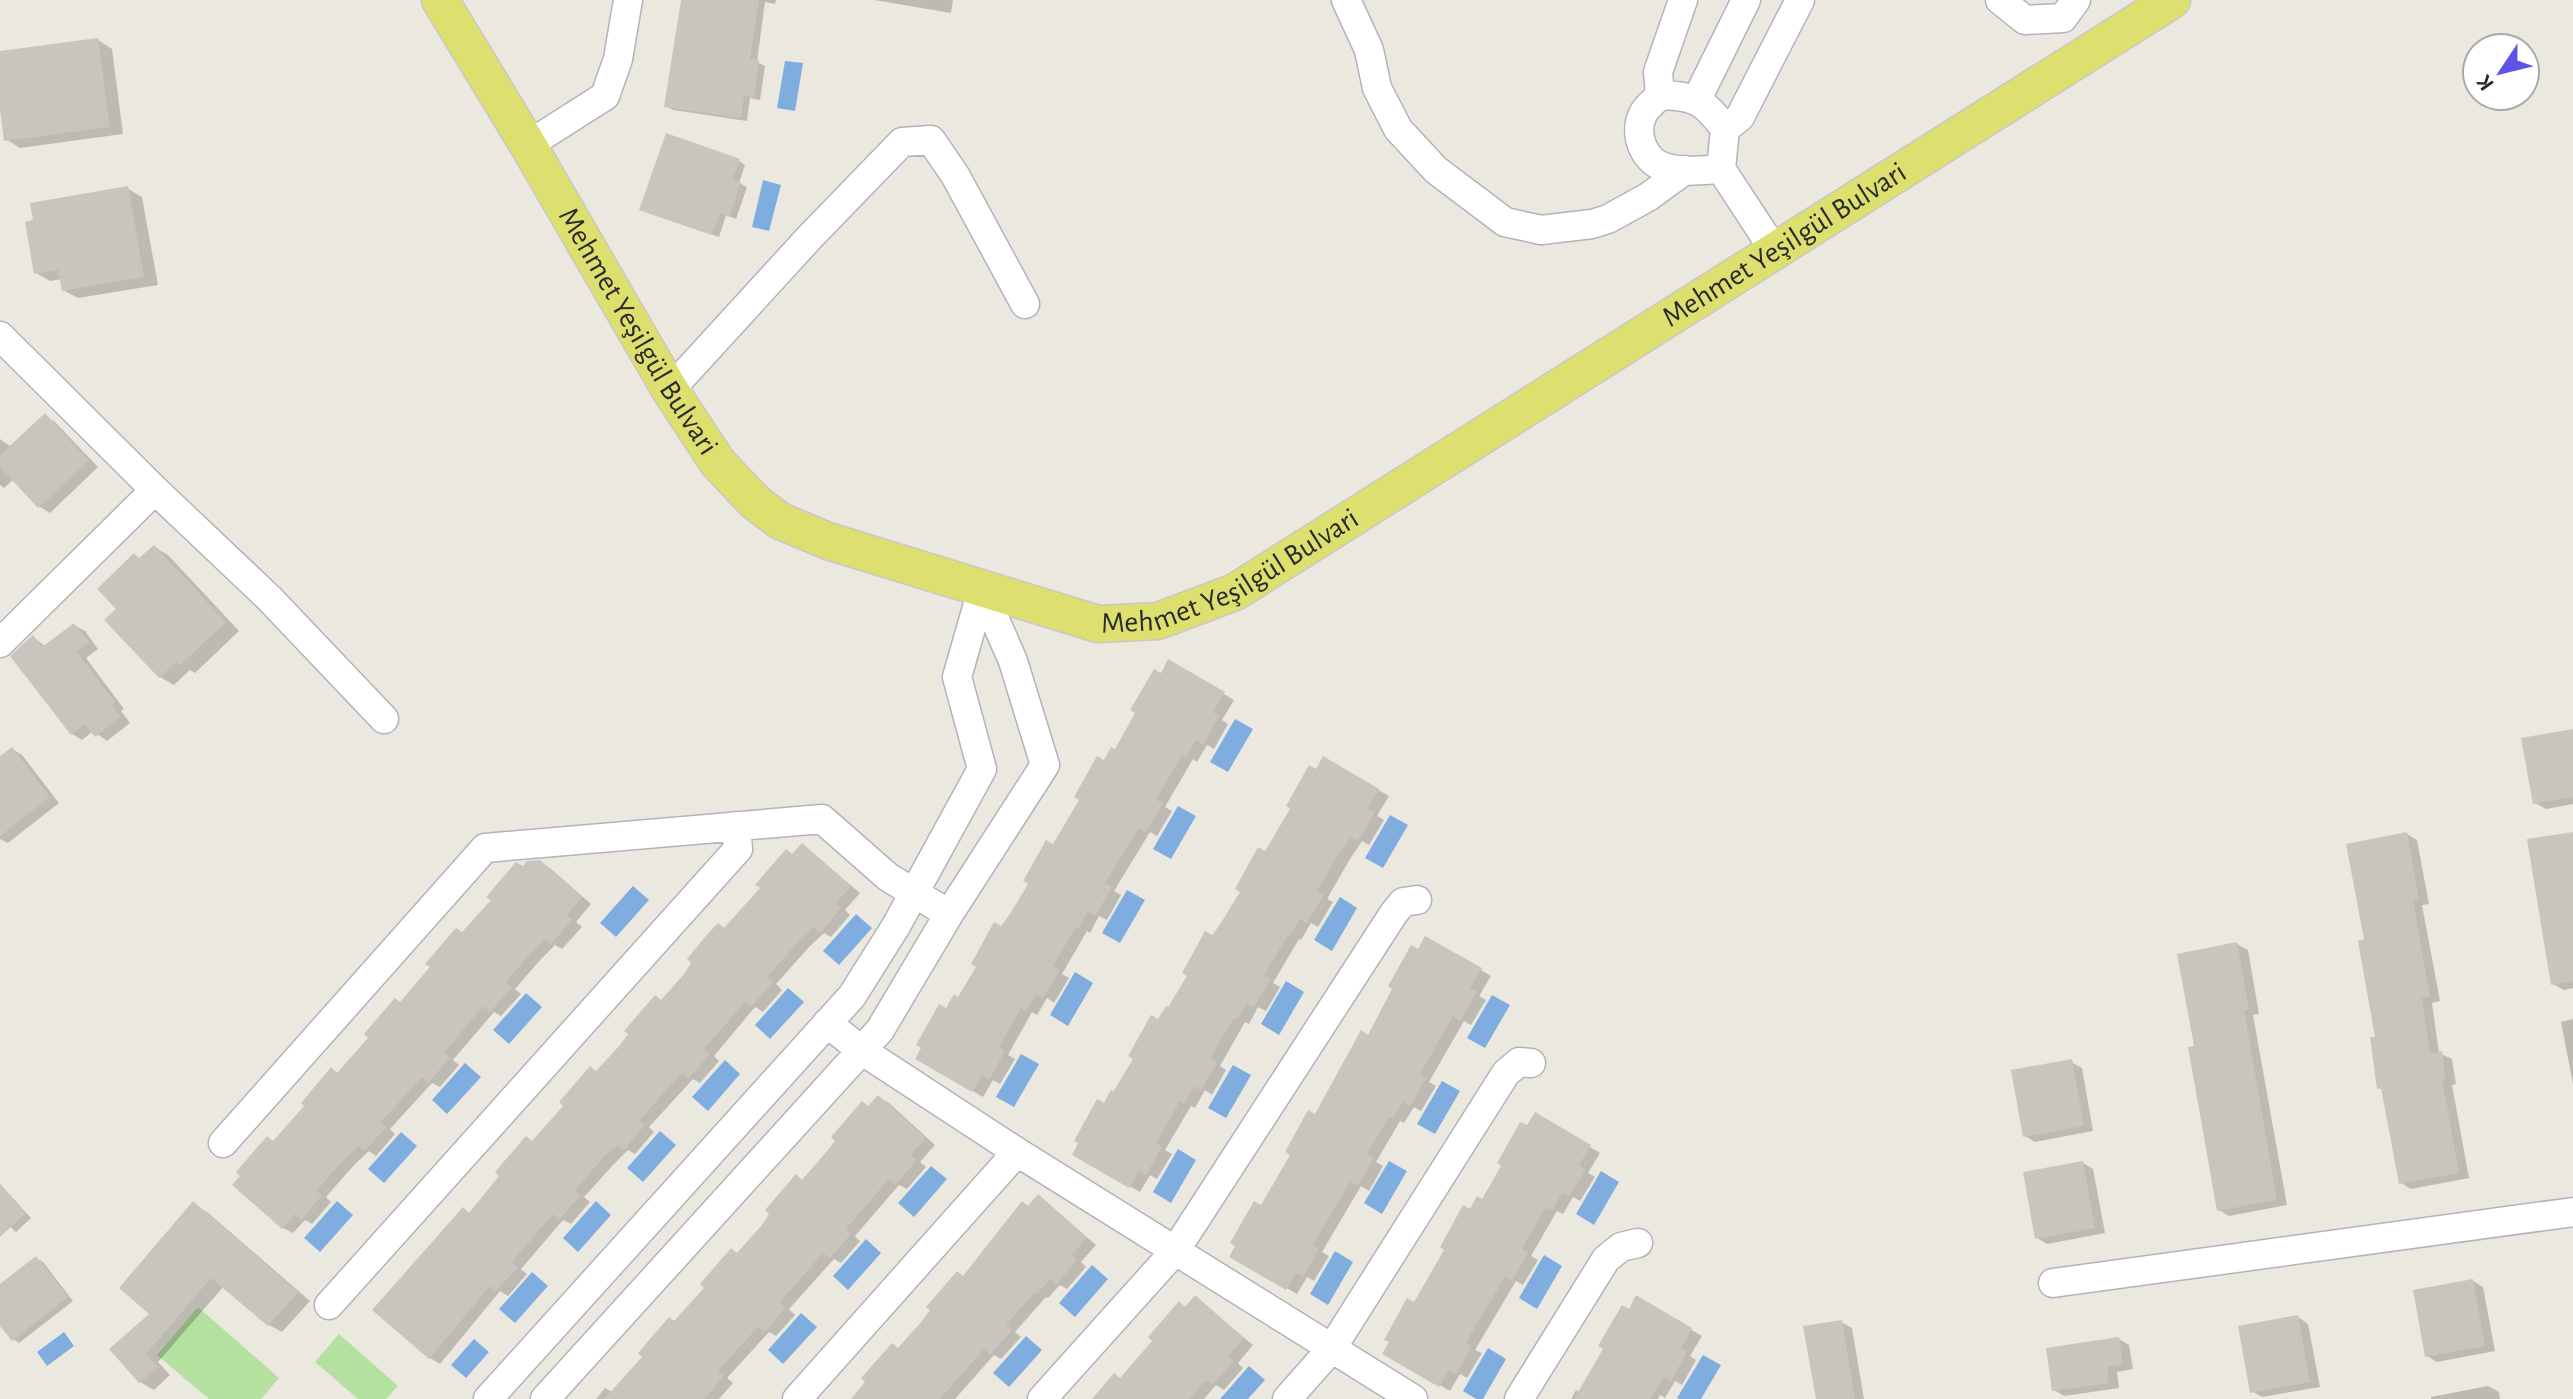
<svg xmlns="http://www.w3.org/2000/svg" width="2573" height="1399" font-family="'Alegreya Sans',sans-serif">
<rect width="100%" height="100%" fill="#ebe9df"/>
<path fill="#b4e19f" d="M198 1307 279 1378 261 1399H209L157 1355Z
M339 1334 398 1386 386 1399H358L315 1362Z"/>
<path fill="#7fade0" d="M785 61 803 63 795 111 777 108Z
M763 180 781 185 769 231 752 227Z
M1235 719 1253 729 1228 772 1210 762Z
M1178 806 1196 816 1171 859 1153 849Z
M1390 815 1408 825 1383 868 1365 858Z
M633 886 649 900 616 937 600 923Z
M1127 890 1145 900 1120 943 1102 933Z
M1340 897 1357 908 1332 951 1314 940Z
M856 914 872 928 839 965 823 951Z
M1075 972 1093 983 1068 1026 1050 1015Z
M1286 981 1304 992 1279 1035 1261 1024Z
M788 988 804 1002 770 1039 755 1025Z
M526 993 542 1007 509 1044 493 1030Z
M1492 995 1510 1005 1485 1048 1467 1038Z
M1021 1054 1039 1064 1014 1107 996 1097Z
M725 1060 740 1074 708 1111 692 1097Z
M465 1063 481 1077 447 1114 432 1100Z
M1233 1065 1251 1075 1226 1118 1208 1108Z
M1442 1081 1460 1091 1435 1134 1417 1124Z
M660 1131 676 1145 643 1182 627 1168Z
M401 1132 417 1146 384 1183 368 1169Z
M1178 1149 1196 1160 1171 1203 1153 1192Z
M1389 1161 1407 1171 1382 1214 1364 1203Z
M931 1166 947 1179 914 1217 898 1203Z
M1601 1171 1619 1182 1594 1225 1576 1214Z
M337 1201 353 1215 320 1252 304 1238Z
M596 1201 611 1215 578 1252 563 1238Z
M866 1239 881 1253 848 1290 833 1276Z
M1335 1251 1353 1262 1328 1305 1310 1294Z
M1544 1255 1562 1266 1537 1309 1519 1298Z
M1092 1265 1108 1279 1075 1317 1059 1303Z
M532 1272 548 1286 515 1323 499 1309Z
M801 1313 817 1327 783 1364 768 1350Z
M64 1332 74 1346 47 1366 37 1352Z
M1026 1336 1042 1350 1009 1387 993 1373Z
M474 1339 489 1352 466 1378 451 1365Z
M1488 1348 1506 1359 1483 1399H1476L1463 1391Z
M1703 1355 1721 1365 1701 1399H1680L1677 1398Z
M1249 1366 1265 1380 1248 1399H1220Z"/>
<path fill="#0003" d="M683 0H776L775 4 765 2 757 62 765 66 760 100 750 98 747 121 673 110 666 106Z
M874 0H953L951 13Z
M98 40 112 49 123 134 20 148 6 139 0 53Z
M739 161 745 165 739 183 747 187 736 219 726 215 719 237 648 213Z
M128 189 142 197 158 285 78 298 63 290 62 279 50 281 36 273Z
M45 416 55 422 98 467 50 513 40 507 14 479 4 488 0 485V439L11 447Z
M154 547 168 555 239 631 195 673 190 670 174 685 160 677 118 609 141 559Z
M74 625 85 631 98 649 86 658 124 709 121 711 130 723 107 741 93 731 82 740 72 734 33 637 46 647Z
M1169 662 1234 700 1222 720 1228 724 1214 749 1207 745 1197 762 1193 759 1165 807 1172 811 1157 836 1150 832 1114 891 1121 895 1107 920 1099 916 1090 933 1087 931 1062 974 1069 978 1054 1003 1047 998 1037 1015 1032 1012 1008 1055 1015 1059 1000 1084 993 1080 983 1097 917 1058 947 1010 959 1000 1105 763 1116 752Z
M2573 731V804L2546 809 2535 803Z
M12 749 22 755 59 803 8 843 0 839V758Z
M1324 759 1389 796 1377 816 1384 820 1369 845 1362 841 1350 859 1327 899 1333 902 1318 927 1311 923 1301 940 1299 939 1273 983 1280 987 1266 1011 1258 1007 1249 1024 1245 1022 1220 1066 1226 1070 1212 1095 1205 1090 1195 1108 1191 1106 1165 1150 1172 1154 1157 1179 1150 1175 1140 1192 1074 1154 1169 1010Z
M2407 834 2417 840 2429 904 2422 905 2440 1001 2432 1003 2439 1053 2452 1059 2456 1084 2452 1085 2469 1178 2411 1189 2401 1183 2384 1090 2379 1088 2377 1038 2366 941Z
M2573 834V988L2564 990 2553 984Z
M803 845 860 893 845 910 850 915 831 937 824 933 810 946 776 984 782 990 763 1012 755 1007 714 1056 719 1061 700 1083 693 1079 649 1127 654 1132 635 1154 628 1150 614 1164 584 1197 590 1202 571 1224 563 1220 521 1269 527 1274 508 1296 500 1291 440 1364 430 1358 470 1214Z
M540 862 551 869 591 904 576 922 582 927 562 949 555 945 541 959 515 989 521 994 501 1016 494 1012 453 1060 459 1065 440 1087 432 1083 390 1129 395 1134 376 1156 369 1151 354 1165 326 1197 331 1202 312 1224 305 1220 293 1233 283 1228 275 1143 306 1106 332 1070 339 1074 524 868Z
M1426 938 1491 976 1479 996 1486 1000 1471 1025 1464 1021 1429 1082 1436 1086 1421 1111 1414 1107 1404 1123 1400 1121 1376 1162 1383 1166 1369 1191 1361 1186 1322 1252 1329 1256 1314 1281 1307 1277 1297 1294 1232 1256 1316 1117 1369 1037Z
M2237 944 2248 950 2259 1014 2253 1015 2287 1205 2229 1216 2219 1210 2196 1048Z
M2573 1019V1084L2561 1022Z
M2071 1062 2082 1068 2093 1131 2035 1142 2025 1136Z
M878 1097 889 1103 935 1145 920 1162 926 1167 907 1189 899 1185 855 1236 860 1241 841 1263 834 1259 789 1309 795 1315 776 1336 769 1332 727 1378 733 1383 719 1399H596L605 1388 612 1392Z
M1535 1115 1600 1153 1588 1173 1595 1177 1580 1201 1573 1197 1563 1214 1557 1211 1531 1256 1538 1260 1523 1285 1516 1281 1475 1350 1482 1353 1467 1378 1460 1374 1450 1391 1385 1353 1470 1212 1483 1202Z
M2083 1163 2093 1169 2105 1233 2047 1244 2037 1238Z
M0 1184 31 1218 16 1232 0 1218Z
M1039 1197 1096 1245 1081 1262 1086 1267 1067 1289 1060 1285 1048 1298 1046 1297 1015 1332 1021 1337 1001 1359 994 1355 955 1399H854Z
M193 1204 207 1212 310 1301 282 1332 269 1325 224 1286 158 1362 170 1375 154 1390 140 1382 152 1314Z
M36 1258 43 1262 73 1301 19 1343 13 1339 0 1323V1286Z
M2473 1281 2483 1287 2495 1351 2437 1362 2427 1356Z
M1195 1298 1253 1345 1238 1363 1243 1368 1224 1390 1216 1385 1204 1399H1096L1121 1380 1146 1352 1180 1304 1187 1308Z
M1637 1298 1702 1336 1690 1356 1696 1360 1682 1385 1675 1381 1665 1398 1660 1395 1658 1399H1571L1576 1390 1580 1393Z
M2298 1317 2308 1324 2320 1387 2262 1397 2252 1391Z
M1841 1322 1852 1328 1864 1399H1818Z
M2119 1339 2129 1345 2133 1369 2117 1372 2119 1388 2064 1396 2054 1390Z
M2488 1386 2499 1392 2500 1399H2431V1397Z"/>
<path fill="#c7c5be" d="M681 0H759L750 59 759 60 754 98 744 96 741 118 664 107Z
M98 38 110 127 4 141 0 109V51Z
M666 133 740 159 733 179 741 182 729 217 720 213 712 235 639 210Z
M128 186 144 277 62 291 58 270 34 274 25 222 33 220 30 203Z
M45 413 89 461 38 508 0 467V455Z
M154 545 226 622 179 666 176 662 159 678 104 620 116 609 97 589 134 553 139 558Z
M74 623 89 642 77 652 115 702 112 705 121 717 95 737 85 724 71 735 10 656 33 635 42 647Z
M1168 659 1225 692 1213 712 1219 716 1203 745 1196 740 1186 758 1182 755 1156 800 1163 803 1146 832 1139 828 1105 883 1112 887 1095 916 1088 911 1078 929 1076 927 1053 966 1060 970 1043 998 1036 994 1026 1011 1021 1008 999 1047 1005 1051 989 1080 982 1075 972 1092 915 1059 921 1048 916 1045 939 1004 946 1008 954 994 958 997 976 967 971 964 994 922 1001 926 1010 914 1028 884 1023 881 1046 840 1053 844 1079 800 1074 797 1097 756 1104 760 1111 747 1115 749 1135 713 1130 710 1154 669 1161 673Z
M2573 729V797L2533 804 2521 738Z
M12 747 50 797 0 836V756Z
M1323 756 1379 789 1368 809 1375 812 1358 841 1351 837 1339 853 1317 891 1324 895 1307 923 1300 919 1290 936 1288 935 1264 975 1271 979 1254 1007 1247 1003 1237 1020 1234 1018 1210 1058 1217 1062 1201 1091 1194 1086 1184 1104 1180 1101 1156 1143 1162 1147 1146 1175 1139 1171 1129 1188 1072 1155 1078 1143 1074 1141 1097 1099 1104 1103 1111 1090 1113 1092 1133 1059 1128 1056 1151 1015 1158 1019 1166 1006 1168 1007 1187 976 1182 973 1205 931 1212 935 1221 923 1240 892 1235 889 1248 865 1258 847 1265 851 1290 809 1286 806 1309 765 1316 769Z
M2407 832 2419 899 2413 900 2430 996 2422 998 2430 1053 2442 1051 2446 1079H2442L2459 1173 2399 1184 2381 1088 2377 1089 2370 1037H2375L2358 941 2364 939 2346 844Z
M2573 832V981L2551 985 2527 839Z
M802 843 851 886 836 903 841 908 820 933 814 927 799 941 767 977 773 982 751 1007 745 1002 704 1049 710 1054 688 1079 682 1073 668 1088 640 1120 645 1125 624 1150 618 1145 603 1158 575 1190 581 1195 559 1220 553 1214 512 1262 518 1267 496 1291 490 1286 429 1359 372 1310 463 1207 469 1213 499 1176 495 1172 526 1136 532 1141 563 1106 559 1102 590 1066 596 1071 620 1045 628 1034 624 1031 655 995 661 1000 684 974 691 963 687 959 704 938 718 923 724 928 760 888 755 885 786 849 792 854Z
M540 860 582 897 567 915 572 920 551 944 545 939 531 953 506 982 512 987 490 1012 483 1006 444 1053 450 1058 428 1083 422 1077 381 1122 386 1127 365 1151 359 1146 344 1160 317 1190 322 1195 301 1220 295 1214 282 1229 232 1185 240 1176 236 1172 267 1136 273 1141 304 1106 301 1103 331 1067 337 1073 368 1038 364 1034 381 1014 395 998 400 1002 430 967 425 964 443 943 456 928 462 932 491 900 486 897 516 862 523 866 527 861Z
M1425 936 1482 968 1470 988 1477 992 1460 1021 1453 1016 1420 1074 1426 1078 1410 1106 1403 1102 1393 1119 1389 1117 1367 1154 1374 1158 1358 1186 1350 1182 1313 1245 1319 1249 1303 1277 1296 1273 1286 1290 1229 1257 1235 1246 1230 1243 1254 1201 1261 1205 1290 1155 1285 1152 1308 1110 1315 1114 1361 1030 1368 1035 1392 989 1388 986 1411 945 1418 949Z
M2237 942 2249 1009 2244 1010 2277 1200 2217 1211 2188 1047 2194 1046 2177 954Z
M2072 1059 2084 1126 2023 1137 2011 1070Z
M878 1095 926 1138 911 1155 917 1160 895 1185 889 1179 846 1229 851 1234 830 1258 823 1253 780 1302 786 1307 765 1332 758 1327 745 1341 718 1371 724 1376 704 1399H604L642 1357 638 1353 669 1317 674 1321 704 1288 700 1284 731 1248 737 1253 762 1225 769 1214 765 1210 796 1174 802 1180 827 1151 835 1141 831 1137 862 1101 868 1106Z
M1535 1112 1591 1145 1579 1165 1586 1169 1569 1197 1562 1193 1552 1210 1546 1207 1522 1249 1528 1253 1512 1281 1505 1277 1466 1342 1472 1346 1456 1374 1449 1370 1439 1387 1382 1354 1389 1342 1384 1340 1407 1298 1414 1302 1444 1250 1440 1247 1463 1205 1470 1209 1477 1196 1482 1199 1501 1166 1497 1163 1520 1122 1527 1125Z
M2083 1161 2095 1228 2035 1239 2023 1172Z
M0 1184 26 1213 0 1237Z
M1038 1194 1087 1237 1072 1255 1077 1260 1056 1285 1050 1279 1037 1294 1035 1292 1006 1325 1012 1330 990 1355 984 1349 940 1399H851L865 1382 861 1378 892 1343 898 1348 922 1321 930 1310 926 1307 957 1271 963 1276 1022 1201 1028 1206Z
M193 1201 298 1292 268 1326 211 1278 146 1354 158 1367 139 1383 109 1349 149 1314 119 1288Z
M36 1256 68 1297 12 1341 0 1326V1284Z
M2473 1279 2485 1346 2425 1357 2413 1290Z
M1195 1295 1244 1338 1228 1356 1234 1361 1212 1385 1206 1380 1189 1399H1092L1114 1373 1120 1378 1152 1341 1148 1337 1179 1301 1185 1307Z
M1636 1295 1692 1328 1681 1348 1687 1352 1671 1381 1664 1377 1650 1399H1574L1603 1349 1598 1346 1622 1305 1629 1309Z
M2298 1315 2310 1382 2250 1393 2238 1326Z
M1842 1320 1855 1399H1816L1803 1326Z
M2119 1337 2123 1364 2107 1367 2109 1383 2052 1391 2046 1348Z"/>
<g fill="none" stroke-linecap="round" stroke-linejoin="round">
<defs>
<path id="minor" d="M1346 0 1369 50 1377 88 1398 129 1436 170 1505 222 1541 230 1592 224 1608 219 1648 197 1685 170
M2000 0 2025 20 2063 18 2076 0
M1660 95 1658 72 1683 0
M1696 101 1746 0
M1725 129 1740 117 1800 0
M528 145 605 96 618 59 628 0
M1721 169C1703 170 1681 173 1664 167 1644 161 1633 134 1643 114 1646 107 1655 101 1660 95 1696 96 1704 101 1725 129L1721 169 1774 250
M0 336 155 490
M670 390 809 238 902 142 931 140 955 175 1025 304
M0 643 155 490 269 598 384 719
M827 1023 861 1050 1017 1152 1413 1399
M223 1143 485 848 822 819 888 877 949 914
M2053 1283 2573 1212
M329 1305 738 849 736 826
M488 1399 852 996 896 926 982 769 957 677 982 590 1013 661 1045 765 949 914 880 1030 545 1399
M797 1399 1017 1152
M1042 1399 1175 1251 1394 913 1403 902 1417 900
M1287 1399 1332 1348 1506 1073 1519 1062 1531 1063
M1519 1399 1606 1259 1621 1247 1638 1243"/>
<g id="major">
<path id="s1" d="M440 0 528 145 670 390 718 463 755 502 780 521 828 541 1098 624 1158 621 1235 592 2172 0"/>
</g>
</defs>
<use href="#minor" stroke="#b3b2bd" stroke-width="31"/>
<use href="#major" stroke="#c8c8c8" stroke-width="39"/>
<use href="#minor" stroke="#fff" stroke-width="28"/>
<use href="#major" stroke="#dde06f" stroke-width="36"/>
</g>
<g text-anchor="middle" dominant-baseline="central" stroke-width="6" stroke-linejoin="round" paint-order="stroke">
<g font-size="30" fill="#2b2b2b" stroke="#fff">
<text stroke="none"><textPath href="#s1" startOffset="1752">Mehmet Yeşilgül Bulvari</textPath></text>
<text stroke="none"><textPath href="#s1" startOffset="386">Mehmet Yeşilgül Bulvari</textPath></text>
<text stroke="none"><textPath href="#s1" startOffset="1104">Mehmet Yeşilgül Bulvari</textPath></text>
</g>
</g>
<g transform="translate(2501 72) rotate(235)"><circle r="38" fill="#ffffff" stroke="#aaaaaa" stroke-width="2"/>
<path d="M0-6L14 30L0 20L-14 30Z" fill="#5e53e4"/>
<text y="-12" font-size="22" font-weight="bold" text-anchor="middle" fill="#2b2b2b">K</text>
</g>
</svg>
